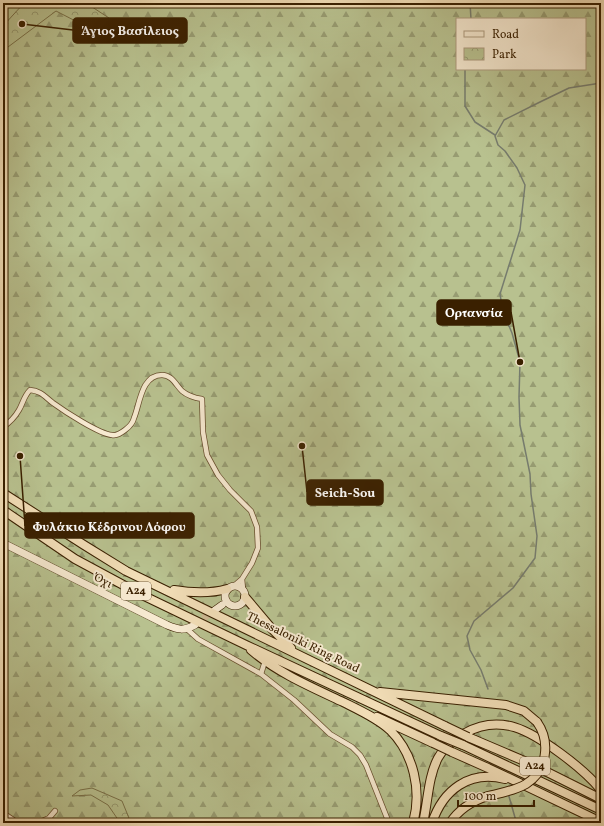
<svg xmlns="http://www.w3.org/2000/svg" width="604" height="826" font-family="Vollkorn,serif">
<defs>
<pattern id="forest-firs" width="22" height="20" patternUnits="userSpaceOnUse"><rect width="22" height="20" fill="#b8c18f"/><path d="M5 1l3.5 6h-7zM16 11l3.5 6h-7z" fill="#979c72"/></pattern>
<pattern id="park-crowns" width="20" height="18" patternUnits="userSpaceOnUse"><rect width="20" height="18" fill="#b8c18f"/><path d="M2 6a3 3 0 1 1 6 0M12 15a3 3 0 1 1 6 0" fill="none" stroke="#979c72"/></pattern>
</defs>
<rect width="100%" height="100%" fill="#f1ddb6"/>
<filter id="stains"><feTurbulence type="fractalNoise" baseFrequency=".005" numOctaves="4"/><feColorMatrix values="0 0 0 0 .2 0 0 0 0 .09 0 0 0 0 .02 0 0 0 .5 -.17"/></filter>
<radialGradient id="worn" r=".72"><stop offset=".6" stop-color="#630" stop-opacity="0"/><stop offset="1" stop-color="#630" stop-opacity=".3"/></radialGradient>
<path fill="url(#forest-firs)" stroke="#797048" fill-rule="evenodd" d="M3 3H601V823H3ZM457 19H585V69H457Z"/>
<path fill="url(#park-crowns)" stroke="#797048" d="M24 3H86L109 18 110 21 100 31 93 30 56 11 8 47 3 46V26Z
M92 788 122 801 131 823H118L119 821 108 805 91 795 72 796 80 790Z"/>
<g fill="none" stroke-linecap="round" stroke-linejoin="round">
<path stroke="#767c6e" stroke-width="1.5" d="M470 3 471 19
M465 69V106L475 122 495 135
M488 689 481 670 470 650 467 636 474 621 513 588 535 558 537 536 531 494 530 474 520 425 519 397 520 362 512 333 503 312 500 294 520 230 525 185 517 168 505 151 498 145 495 136 504 120 540 102 569 88 601 83
M508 793 516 821 519 823
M538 823 556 821 560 823"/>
<path stroke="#ccb792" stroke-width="7" stroke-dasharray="7 3.5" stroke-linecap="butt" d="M195 625 214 610"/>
<defs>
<path id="minor" d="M3 427C9 423 15 417 19 410 23 403 24 396 30 390 41 391 44 396 53 403 64 411 99 434 112 435 117 436 121 433 125 430 129 427 133 423 134 418 140 404 141 375 162 375 172 375 176 385 182 391 188 396 195 398 202 399L203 432 207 455 218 475 230 490 251 511 257 527 258 548 252 563 242 579
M234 586 242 579 243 589
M187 629 198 639 261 674 294 700 330 734 352 747 360 755 366 765 389 823
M261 674 265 661
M3 813 15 821 20 823
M38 823 49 818 55 811"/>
<path id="secondary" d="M3 543 167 625C179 630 183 631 195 625
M225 596a10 10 0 1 1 20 0a10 10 0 1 1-20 0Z
M215 610 222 605"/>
<path id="trunk" d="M3 493 84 545 126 571 445 726
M3 510 75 559 140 594 246 645 441 736
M174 590C192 593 209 594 227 589
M245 597 272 629 291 648
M251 650C278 673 311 687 343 702 359 710 377 718 390 730 414 754 422 791 413 823
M380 692 506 705 524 711 537 722
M377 717 433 743
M468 737 529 763 601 799
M463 745 601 810
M452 752 488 768 601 822
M423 823C428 802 428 777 438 758 444 747 454 738 465 733 501 713 530 731 560 753 575 764 589 775 601 790
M432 823C443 790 469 770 505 779
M450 823C459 809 472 801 488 796"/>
</defs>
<use href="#minor" stroke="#684f2e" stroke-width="6"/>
<use href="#secondary" stroke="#3a2000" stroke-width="8"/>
<use href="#trunk" stroke="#3a2000" stroke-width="10"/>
<use href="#minor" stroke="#f6e9d0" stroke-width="4.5"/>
<use href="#secondary" stroke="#f6e9d0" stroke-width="7"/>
<use href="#trunk" stroke="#f1ddb6" stroke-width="8"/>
<defs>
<path id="trunk-bridge" d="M445 726 468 737
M441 736 463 745
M433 743 452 752
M488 796C501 793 514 791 526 784 547 771 551 742 537 722"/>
</defs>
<use href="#trunk-bridge" stroke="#3a2000" stroke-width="10" stroke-linecap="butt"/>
<use href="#trunk-bridge" stroke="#f1ddb6" stroke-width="8"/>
</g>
<g text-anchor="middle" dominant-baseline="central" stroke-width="4" stroke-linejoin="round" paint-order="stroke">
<g fill="#f6e9d0" stroke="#725c3e" stroke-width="1">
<rect x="121" y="582" width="30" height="18" rx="3"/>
<rect x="520" y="757" width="30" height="18" rx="3"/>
</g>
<g font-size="11" font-weight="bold" fill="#3a2000">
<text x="136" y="591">Α24</text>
<text x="535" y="766">Α24</text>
</g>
<g font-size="12" fill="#3a2000" stroke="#f6e9d0">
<text transform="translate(103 581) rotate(27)">Όχι</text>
<text transform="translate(303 643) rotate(26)">Thessaloniki Ring Road</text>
</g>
</g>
<path fill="none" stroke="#3a2000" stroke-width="1.5" d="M22 24L73 30M520 362L511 312M302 446L307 492M20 456L25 526"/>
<g fill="#3a2000" stroke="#f6e9d0" stroke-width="1.5">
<circle cx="22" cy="24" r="4"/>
<circle cx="520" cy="362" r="4"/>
<circle cx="302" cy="446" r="4"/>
<circle cx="20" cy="456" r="4"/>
</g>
<g fill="#3a2000" stroke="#3a2000" stroke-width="1.5">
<rect x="73" y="18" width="114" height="25" rx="4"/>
<rect x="437" y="300" width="74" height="25" rx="4"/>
<rect x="307" y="480" width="76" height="25" rx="4"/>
<rect x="25" y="513" width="169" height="25" rx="4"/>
</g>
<g font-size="13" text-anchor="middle" font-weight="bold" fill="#fff">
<text x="130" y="35">Άγιος Βασίλειος</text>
<text x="474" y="317">Ορτανσία</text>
<text x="345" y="497">Seich-Sou</text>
<text x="109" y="531">Φυλάκιο Κέδρινου Λόφου</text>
</g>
<rect width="604" height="826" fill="none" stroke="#f1ddb6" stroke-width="16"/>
<rect x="4" y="4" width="596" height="818" fill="none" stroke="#3a2000" stroke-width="2"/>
<rect x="8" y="8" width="588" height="810" fill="none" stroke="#3a2000"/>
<rect x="456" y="18" width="130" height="52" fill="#f6e9d0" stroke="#ab997d"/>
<rect x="464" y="31" width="20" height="6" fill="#f6e9d0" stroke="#ab997d"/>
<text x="492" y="38" font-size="12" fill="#3a2000">Road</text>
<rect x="464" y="48" width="20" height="12" fill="url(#park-crowns)" stroke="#ab997d"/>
<text x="492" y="58" font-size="12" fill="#3a2000">Park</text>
<path d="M458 800v6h76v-6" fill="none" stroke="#3a2000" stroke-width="2"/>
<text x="464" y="800" font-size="12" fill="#3a2000" stroke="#f6e9d0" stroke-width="3" paint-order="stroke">100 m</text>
<rect width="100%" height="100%" filter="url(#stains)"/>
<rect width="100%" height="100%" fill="url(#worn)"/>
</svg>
